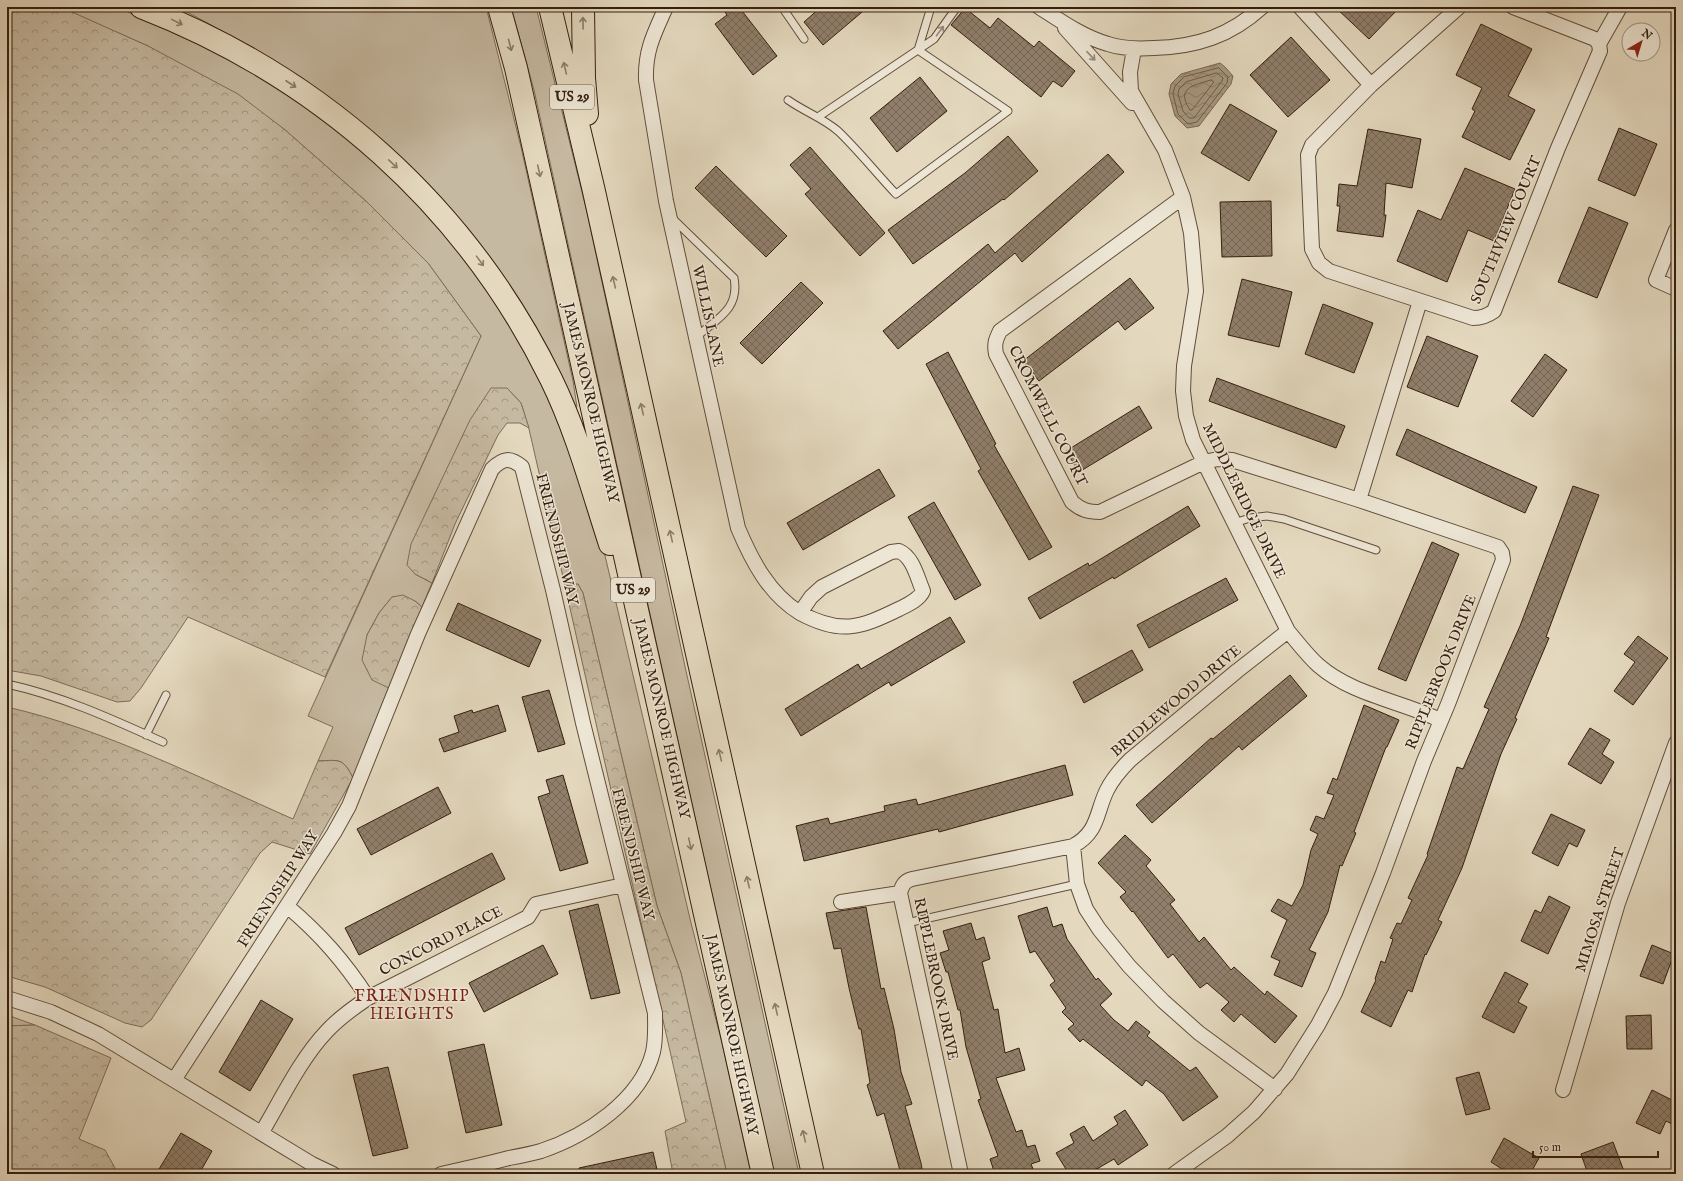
<svg xmlns="http://www.w3.org/2000/svg" width="1683" height="1181" font-family="'IM FELL English',serif">
<defs>
<pattern id="forest-crowns" width="20" height="18" patternUnits="userSpaceOnUse"><rect width="20" height="18" fill="#c6b9a1"/><path d="M2 6a3 3 0 1 1 6 0M12 15a3 3 0 1 1 6 0" fill="none" stroke="#a29682"/></pattern>
<pattern id="water-waves" width="16" height="10" patternUnits="userSpaceOnUse"><rect width="16" height="10" fill="#a89983"/><path d="M0 5q4-4 8 0t8 0" fill="none" stroke="#8a7c6a"/></pattern>
<pattern id="building-cross-hatch" width="8" height="8" patternUnits="userSpaceOnUse"><rect width="8" height="8" fill="#907f6b"/><path d="M0 0l8 8M0 8l8-8" fill="none" stroke="#766756"/></pattern>
</defs>
<rect width="100%" height="100%" fill="#e4d9bf"/>
<filter id="stains"><feTurbulence type="fractalNoise" baseFrequency=".005" numOctaves="4"/><feColorMatrix values="0 0 0 0 .2 0 0 0 0 .09 0 0 0 0 .02 0 0 0 .5 -.17"/></filter>
<radialGradient id="worn" r=".72"><stop offset=".6" stop-color="#630" stop-opacity="0"/><stop offset="1" stop-color="#630" stop-opacity=".3"/></radialGradient>
<path fill="#c6b9a1" stroke="#7e6c58" d="M59 7H115L154 22 195 40 314 108 411 191 489 285 552 394 603 547 691 923 722 1043 751 1174H727L681 973 657 906 583 593 578 584 565 586 529 429 521 403 507 388 415 574 432 583 422 607 415 601 392 597 379 613 367 635 389 688 353 778C343 758 340 760 318 761L333 727 308 716 481 336 428 263 367 202 284 129 148 46Z
M178 7H486L521 147 573 381 577 407 573 411 541 341 345 111 301 77 242 42Z
M511 7H536L586 208 686 671 799 1174H774L534 90Z
M7 1015 35 1025 7 1026Z"/>
<path fill="url(#forest-crowns)" stroke="#7e6c58" d="M7 7H59L72 12 148 46 238 94 284 129 367 202 428 263 481 336 325 677 188 617 141 688 130 701 117 702 41 676 7 670Z
M491 388H507L521 403 529 428 520 423H507L498 435 455 524 432 583 415 574 407 565 411 544 470 420Z
M578 584 583 593 657 906 681 973 727 1174H673L665 1131 686 1122 565 586Z
M403 595 415 601 422 607 389 688 372 680 362 660 367 635 379 613 392 597Z
M7 707C104 729 202 779 293 819L318 761C340 760 343 758 353 778L310 854 272 842 260 853 151 1020 142 1027 125 1023 45 987 7 976Z
M35 1025 111 1058 79 1139 105 1150 115 1168 114 1174H7V1026Z"/>
<path fill="url(#water-waves)" stroke="#7a6855" d="M1220 63 1225 67 1233 76 1231 84 1199 126 1187 128 1175 116 1169 94 1171 84 1181 74Z"/>
<g fill="none" stroke-linecap="round" stroke-linejoin="round">
<path stroke="#6e5c49" stroke-width="1" d="M1219 68 1228 77 1227 83 1197 122 1188 124 1178 114 1173 94 1175 86 1184 77Z
M1217 73 1223 78 1222 81 1194 118H1189L1183 111 1178 94 1179 89 1186 82Z
M1211 80 1214 82 1192 110H1190C1175 88 1194 85 1211 80Z"/>
</g>
<path fill="url(#building-cross-hatch)" stroke="#351e0f" d="M722 7H739L777 56 753 75 715 24 727 15Z
M821 7H868L823 45 804 22Z
M1335 7H1400L1369 39Z
M965 8 990 28 998 18 1034 47 1039 41 1075 71 1062 87 1053 81 1041 97 951 25Z
M1481 24 1532 49 1508 96 1535 110 1510 160 1462 137 1475 111 1472 109 1482 88 1456 75Z
M1291 37 1330 80 1288 117 1250 75Z
M920 77 947 111 897 152 870 118Z
M1230 104 1277 131 1249 181 1201 153Z
M1619 128 1657 144 1635 196 1598 180Z
M1368 129 1421 139 1412 188 1386 183 1384 215H1386L1383 237 1337 231 1340 206H1337L1339 184 1357 186Z
M1008 136 1038 171 1004 200 1003 199 913 264 888 230 965 173Z
M810 147 885 233 860 256 805 194 811 189 790 165Z
M1108 154 1124 172 1022 262 1015 253 898 349 883 331 988 244 995 253Z
M716 166 787 236 766 257 695 188Z
M1465 168 1515 189 1494 241 1468 230 1447 282 1397 261 1418 210 1441 220Z
M1271 201 1272 256 1222 257 1220 202Z
M1589 207 1628 223 1597 298 1558 282Z
M1130 278 1154 308 1125 330 1118 321 1039 381 1023 361Z
M1242 279 1292 292 1279 347 1228 335Z
M801 282 823 303 762 364 740 343Z
M1323 304 1373 323 1354 373 1305 354Z
M1427 336 1478 356 1458 407 1407 387Z
M948 352 996 444 994 445 1052 547 1029 560 978 471 981 469 926 364Z
M1545 354 1567 370 1533 417 1511 401Z
M1217 378 1345 426 1336 448 1209 401Z
M1139 406 1152 428 1079 472 1066 451Z
M1407 429 1537 487 1525 513 1396 455Z
M879 469 895 496 803 550 787 523Z
M1573 486 1599 495 1546 637 1549 638 1515 718 1517 719 1501 754 1462 868 1438 920 1442 922 1426 955 1425 954 1412 992 1408 990 1391 1027 1361 1012 1376 980 1375 979 1381 961 1385 963 1393 939 1390 938 1397 923 1401 924 1412 900 1408 898 1428 855 1427 854 1457 767 1463 769 1489 709 1484 707 1520 626Z
M934 502 981 585 955 600 908 517Z
M1188 506 1200 526 1114 579 1113 577 1040 619 1028 598 1088 563 1089 566Z
M1432 542 1459 554 1406 681 1378 669Z
M1226 578 1238 600 1149 648 1137 625Z
M458 603 541 640 529 667 446 630Z
M950 617 965 642 891 686 889 682 801 736 785 709 858 664 861 669Z
M1638 636 1668 658 1633 705 1614 691 1635 662 1624 654Z
M1132 650 1143 670 1084 703 1073 682Z
M1290 675 1307 696 1242 750 1239 746 1152 823 1136 805 1211 738 1213 739Z
M549 690 565 744 538 752 522 697Z
M498 705 506 731 444 752 439 739 459 732 454 716 472 710 473 713Z
M1364 705 1399 720 1387 747H1386L1354 832 1356 833 1342 866 1340 865 1328 912 1309 950 1316 953 1302 987 1274 975 1280 961 1271 957 1287 920 1271 911 1278 899 1292 906 1303 885 1311 850 1318 834 1310 830 1316 816 1324 819 1334 795 1327 793 1333 778 1337 780Z
M1590 728 1610 740 1602 754 1614 762 1601 784 1568 764Z
M1065 765 1073 795 939 832 938 829 804 861 796 826 828 818 830 824 885 811 884 806 916 799 918 805Z
M563 775 588 863 560 871 538 797 550 793 546 780Z
M438 787 451 813 371 855 357 829Z
M1551 814 1585 830 1577 847 1569 843 1558 866 1532 853Z
M1125 835 1151 860 1146 866 1175 900 1170 904 1199 942 1204 937 1231 970 1234 967 1265 995 1267 991 1297 1016 1275 1043 1241 1014 1234 1022 1221 1010 1229 1002 1207 983 1200 988 1173 954 1168 958 1133 911 1132 912 1120 897 1126 892 1098 863Z
M492 853 505 879 359 955 345 928Z
M1549 896 1570 907 1548 954 1521 941 1535 910 1541 913Z
M598 904 620 993 591 999 569 911Z
M866 907 881 989 884 988 894 1029 901 1072 912 1104 905 1106 921 1163 923 1174H901L884 1113 877 1116 867 1085 870 1083 861 1029H859L849 988 841 948 834 949 826 913Z
M1047 907 1053 927 1062 924 1067 939 1096 980 1098 978 1112 994 1100 1005 1114 1020 1128 1031 1136 1021 1150 1032 1147 1036 1190 1071 1196 1067 1218 1097 1183 1121 1164 1094 1146 1080 1142 1086 1083 1039 1080 1042 1068 1029 1074 1024 1062 1012 1066 1008 1050 985 1055 981 1035 951 1030 953 1018 916Z
M971 923 976 940 984 937 990 959 982 962 994 1010 998 1009 1005 1053 1019 1048 1025 1070 996 1078 1016 1132 1022 1130 1027 1147 1035 1145 1040 1161 1031 1164 1035 1174H995L990 1159 998 1156 978 1100 981 1099 966 1047 960 1010H958L948 972H946L940 953 949 950 943 931Z
M543 945 558 974 484 1012 469 983Z
M1652 945 1674 954 1663 984 1640 976Z
M1505 972 1528 984 1518 1002 1527 1007 1514 1033 1482 1017Z
M261 1000 293 1019 250 1091 219 1072Z
M1651 1015 1652 1049H1627L1626 1016Z
M484 1044 502 1125 466 1133 448 1052Z
M388 1067 408 1148 373 1156 353 1075Z
M1479 1072 1490 1109 1466 1115 1456 1078Z
M1652 1090 1676 1102V1116L1672 1124 1666 1121 1660 1134 1636 1123Z
M1125 1110 1148 1145 1118 1165 1114 1159 1088 1174H1069L1056 1153 1074 1143 1070 1134 1084 1126 1093 1141 1118 1124 1114 1117Z
M181 1133 212 1151 199 1174H156Z
M1504 1138 1539 1158 1530 1174H1510L1491 1162Z
M1613 1142 1625 1174H1588L1581 1154Z
M653 1152 658 1174H579V1168Z"/>
<g fill="none" stroke-linecap="round" stroke-linejoin="round">
<defs>
<path id="service" d="M782 7 804 39
M918 50 931 7
M788 100C805 112 823 118 838 131 858 150 877 174 896 194L1008 111 918 50
M818 117 934 39 957 7
M672 218 734 278C740 309 717 319 696 337
M1234 523 1250 518 1267 516 1284 519 1376 550
M7 684C62 696 112 719 163 742
M146 735 166 695
M907 923 1077 884"/>
<path id="minor" d="M666 7C654 34 645 50 646 80L666 201 738 528C752 561 769 594 800 613
M1039 7C1061 21 1083 37 1108 44 1123 49 1139 49 1154 48 1196 47 1230 36 1262 7
M1300 7 1371 85
M1459 7 1371 85 1312 145 1308 155 1312 249 1319 263 1329 271 1473 318C1482 318 1487 316 1494 311L1558 148 1600 51 1599 44 1595 39 1513 7
M1065 28 1132 103
M1599 44 1620 7
M1134 49 1130 72 1131 91 1165 150 1183 197 1191 233 1196 291 1184 366 1183 391 1186 416 1193 440 1288 631C1298 643 1307 655 1318 665 1352 695 1401 701 1440 720
M1676 230 1656 280 1676 289
M1359 500 1420 301
M899 551C913 557 917 577 923 591 919 600 907 605 899 609 860 628 841 635 800 613L811 597 822 587 891 552Z
M1073 846 1077 884 1086 909 1099 929 1129 966 1163 1001 1199 1033 1275 1089
M841 902 900 893
M287 906C320 934 344 961 368 998
M7 998 51 1012 98 1034 312 1164 333 1174
M174 1080 334 833 349 806 418 634 492 469C503 458 510 457 522 467L553 590 583 723 655 1013C655 1026 656 1039 653 1052 641 1100 586 1136 541 1151 531 1154 520 1156 509 1158 486 1164 464 1169 441 1174
M1563 1090 1618 903 1676 743
M262 1132C281 1100 301 1058 327 1031 339 1018 353 1008 368 998L528 917 536 904 623 885
M961 1174 900 893C902 886 904 881 912 879L1073 846C1099 832 1096 812 1107 790 1113 778 1121 769 1130 760L1237 671 1288 631
M1174 1174 1227 1136 1254 1112 1287 1074 1318 1025 1335 993 1383 873 1424 761 1448 704 1503 560 1502 553 1498 547 1359 500 1232 460 1218 459 1204 462 1100 512C1088 512 1081 510 1072 502L996 354C994 344 996 339 1000 331L1183 197"/>
<path id="motorway" d="M141 7C321 77 466 206 551 379 577 432 592 489 610 544
M499 7 516 68 763 1174
M550 7 593 187 813 1174
M583 7 584 78 587 114"/>
</defs>
<use href="#service" stroke="#614d3b" stroke-width="9"/>
<use href="#minor" stroke="#614d3b" stroke-width="16"/>
<use href="#motorway" stroke="#351e0f" stroke-width="24"/>
<use href="#service" stroke="#ede6d5" stroke-width="7"/>
<use href="#minor" stroke="#ede6d5" stroke-width="14"/>
<use href="#motorway" stroke="#e4d9bf" stroke-width="22"/>
</g>
<defs><path id="oneway-shaft" d="M-6 0H5M1.5-3L5.5 0L1.5 3" fill="none" stroke-width="1.6" stroke-linecap="round" stroke-linejoin="round"/></defs>
<g stroke="#8c7c67">
<use href="#oneway-shaft" transform="translate(177 22) rotate(26)"/>
<use href="#oneway-shaft" transform="translate(583 23) rotate(-91)"/>
<use href="#oneway-shaft" transform="translate(510 45) rotate(75)"/>
<use href="#oneway-shaft" transform="translate(565 68) rotate(-103)"/>
<use href="#oneway-shaft" transform="translate(291 84) rotate(33)"/>
<use href="#oneway-shaft" transform="translate(393 164) rotate(43)"/>
<use href="#oneway-shaft" transform="translate(539 171) rotate(77)"/>
<use href="#oneway-shaft" transform="translate(480 261) rotate(54)"/>
<use href="#oneway-shaft" transform="translate(614 282) rotate(-103)"/>
<use href="#oneway-shaft" transform="translate(642 409) rotate(-103)"/>
<use href="#oneway-shaft" transform="translate(671 536) rotate(-103)"/>
<use href="#oneway-shaft" transform="translate(720 755) rotate(-103)"/>
<use href="#oneway-shaft" transform="translate(690 844) rotate(78)"/>
<use href="#oneway-shaft" transform="translate(748 882) rotate(-103)"/>
<use href="#oneway-shaft" transform="translate(776 1009) rotate(-103)"/>
<use href="#oneway-shaft" transform="translate(804 1136) rotate(-103)"/>
</g>
<g stroke="#9a8c7c">
<use href="#oneway-shaft" transform="translate(940 31) rotate(-53)"/>
<use href="#oneway-shaft" transform="translate(1091 56) rotate(47)"/>
</g>
<g text-anchor="middle" dominant-baseline="central" stroke-width="3" stroke-linejoin="round" paint-order="stroke">
<g fill="#ede6d5" stroke="#6c5a4a" stroke-width="1">
<rect x="550" y="85" width="44" height="24" rx="3"/>
<rect x="611" y="578" width="44" height="24" rx="3"/>
</g>
<g font-size="14" font-weight="bold" fill="#351e0f">
<text x="572" y="97">US 29</text>
<text x="633" y="590">US 29</text>
</g>
<g font-size="15" fill="#351e0f" stroke="#ede6d5">
<text transform="translate(1506 230) rotate(-67)">SOUTHVIEW COURT</text>
<text transform="translate(708 316) rotate(78)">WILLIS LANE</text>
<text transform="translate(591 403) rotate(77)">JAMES MONROE HIGHWAY</text>
<text transform="translate(1048 416) rotate(63)">CROMWELL COURT</text>
<text transform="translate(1244 501) rotate(64)">MIDDLERIDGE DRIVE</text>
<text transform="translate(557 539) rotate(76)">FRIENDSHIP WAY</text>
<text transform="translate(1441 672) rotate(-68)">RIPPLEBROOK DRIVE</text>
<text transform="translate(1176 701) rotate(-40)">BRIDLEWOOD DRIVE</text>
<text transform="translate(662 719) rotate(77)">JAMES MONROE HIGHWAY</text>
<text transform="translate(633 854) rotate(76)">FRIENDSHIP WAY</text>
<text transform="translate(278 889) rotate(-57)">FRIENDSHIP WAY</text>
<text transform="translate(1600 910) rotate(-72)">MIMOSA STREET</text>
<text transform="translate(441 941) rotate(-27)">CONCORD PLACE</text>
<text transform="translate(936 979) rotate(78)">RIPPLEBROOK DRIVE</text>
<text transform="translate(732 1035) rotate(78)">JAMES MONROE HIGHWAY</text>
</g>
<g font-size="16" letter-spacing="1" fill="#7a1f14" stroke="#ede6d5">
<text x="412" y="997">FRIENDSHIP<tspan x="412" dy="18">HEIGHTS</tspan></text>
</g>
</g>
<rect width="1683" height="1181" fill="none" stroke="#e4d9bf" stroke-width="24"/>
<rect x="8" y="8" width="1667" height="1165" fill="none" stroke="#351e0f" stroke-width="2"/>
<rect x="12" y="12" width="1659" height="1157" fill="none" stroke="#351e0f"/>
<g transform="translate(1641 42) rotate(38)"><circle r="19" fill="#ede6d5" stroke="#a39686"/>
<path d="M0-3L7 15L0 10L-7 15Z" fill="#8f2418"/>
<text y="-6" font-size="11" font-weight="bold" text-anchor="middle" fill="#351e0f">N</text>
</g>
<path d="M1533 1151v6h125v-6" fill="none" stroke="#351e0f" stroke-width="2"/>
<text x="1539" y="1151" font-size="12" fill="#351e0f" stroke="#ede6d5" stroke-width="3" paint-order="stroke">50 m</text>
<rect width="100%" height="100%" filter="url(#stains)"/>
<rect width="100%" height="100%" fill="url(#worn)"/>
</svg>
